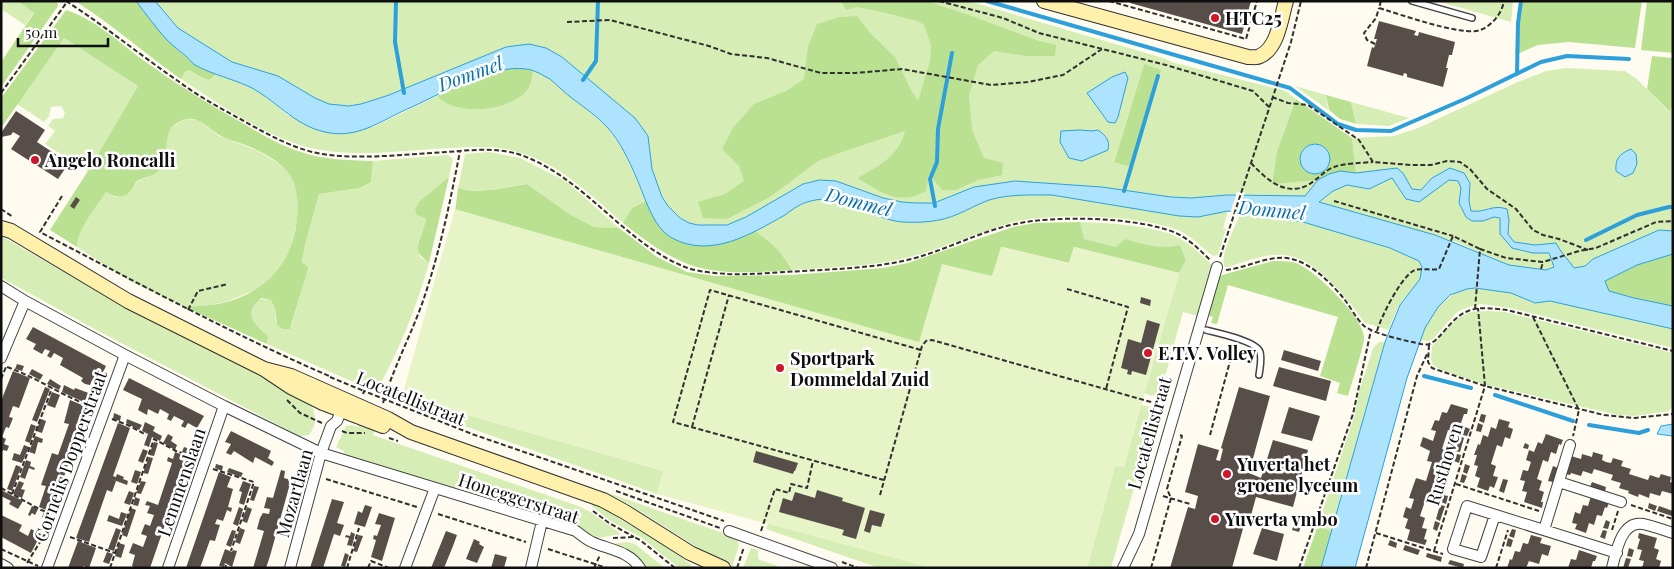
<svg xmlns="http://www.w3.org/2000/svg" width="1674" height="569" font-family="'Playfair Display',serif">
<rect width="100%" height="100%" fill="#fffbf0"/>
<path fill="#d6eeb5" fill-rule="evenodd" d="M1 1H18L34 12 25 25 1 9Z
M155 1H968L1163 58 1175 63 1286 91 1296 99 1277 151 1272 183 1318 180 1305 196 1227 195 1191 198 1171 197 1102 187 1015 181 1001 183 934 203H916L902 202 883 198 836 181H811L746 217 727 225H698L689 223 680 218 668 206 662 197 652 169 648 136 635 118 562 57 546 48 529 44 506 47 389 95 361 104 349 106 329 104 315 98 278 76 232 63 178 28ZM1144 64 1131 167 1114 161ZM1112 77 1119 112 1115 123 1108 122 1087 93Z
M1437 1H1513L1511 22Z
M64 38 138 86 88 171 45 144 55 131 48 126 53 119 63 118 65 112 61 106 51 107 49 116 44 122 17 104Z
M1566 68 1625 71 1637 79 1668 111 1673 106V231L1659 230 1593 259 1585 266 1574 268C1568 259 1561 253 1556 244L1535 245 1514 242 1508 234 1509 220 1489 208 1479 212 1471 211 1469 201 1470 183 1464 173 1432 178 1421 190 1412 189 1403 173 1397 168 1356 173 1352 138 1394 136 1418 128 1520 81 1546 71Z
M189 70 203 78 209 80 217 74 250 87 266 97 289 116 373 127 437 96C455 118 513 111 528 89 532 83 532 77 533 70L550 79 607 127 624 152 646 201 632 208 623 223C592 196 561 165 521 153 498 145 473 147 450 148 408 150 363 157 321 150 275 143 220 105 181 79L185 72Z
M1295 86 1326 95 1328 110Z
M1351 102 1409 118 1389 126 1356 124Z
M187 119 198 120 219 136 256 150 283 166 289 172 294 182 297 193V221L291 248 282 265 275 274 260 288 228 301 212 305 185 307 130 281 77 247C77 230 96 206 106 192L116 197 130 193C132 190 134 185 136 183 144 175 156 178 162 166 173 145 155 130 187 119Z
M489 152 520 158 567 182 619 228 594 227 571 215 527 184C504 186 481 195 458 188L465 154Z
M445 155H448L453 159 449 177 417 206 426 218 425 226 418 242 420 257 429 263C416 309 399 351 376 392L267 344 268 336C254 322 245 318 259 299L272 300 275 308 276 322 291 327 308 269V267L302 262 305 245 319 194 360 188 371 182 373 161Z
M1392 178 1406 199 1436 189 1449 180 1458 181 1461 188 1459 203 1466 217 1472 221H1483L1494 217 1500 218V234L1512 248 1533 253H1550L1554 267 1546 270 1509 265 1456 242 1318 202 1333 191 1347 185 1369 189Z
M1031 195H1052L1179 216 1198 217 1228 211 1223 228 1226 229 1218 255 1213 256C1203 248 1192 237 1180 231 1146 215 1046 212 1010 223 975 234 941 249 906 258 869 267 830 267 792 270 780 250 774 244 755 231L803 203 814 200H831L853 205 950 217 989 200 1006 196Z
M1240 213 1279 218 1325 227 1390 248 1419 261C1427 283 1410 288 1400 304 1395 312 1392 321 1389 330L1365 323C1348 300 1316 257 1284 255 1266 253 1245 262 1228 267H1225C1218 255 1237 226 1240 213Z
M1080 222C1107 223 1153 225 1177 237 1190 243 1202 256 1213 266L1198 316 1183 312 1159 398 1144 393 1180 270 1186 260 1180 245C1161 249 1144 245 1125 240L1116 247 1083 239Z
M1 236 131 311 215 352 311 403C316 416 317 424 309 435L301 436 294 433 102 333 7 281 1 277Z
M1475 288 1511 293 1534 303 1550 301 1673 329V348L1510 308 1481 304 1466 308 1457 312 1433 339 1429 341 1420 340C1430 312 1444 292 1475 288Z
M1487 311 1505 312 1673 353V405L1669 411 1635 416 1618 415 1483 384 1442 370 1433 365 1431 359 1432 346C1444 334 1454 317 1471 312 1476 311 1482 312 1487 311Z
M1379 342H1385L1331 531 1323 528H1317L1355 414 1359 391 1368 364 1373 348Z
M391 393 664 471 657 494 450 421 390 398Z
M1141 405 1157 408 1111 568H1087L1115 466 1124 467Z
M359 423 375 429 373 435 578 506 589 511 621 534 592 539 587 532 574 527 343 454 344 451 336 447 346 426 352 425 358 427Z
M597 489 737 538 739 545 732 568 722 563 629 504Z
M593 504C606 510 618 518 630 525 652 538 675 552 695 568H679L642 538 609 520 592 506Z
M770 517 884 554 931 568H879L766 529Z
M627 542 635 544 665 568H646L635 554 611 544Z
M751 548 758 550V559L783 568H743Z"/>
<path fill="#bae192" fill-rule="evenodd" d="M18 1H57L58 6 1 87V62L34 13Z
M75 1H136C159 31 180 60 217 74L209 80 203 78 189 70 185 72 181 79C145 54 112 24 75 1Z
M841 1H926L966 14 1039 41 1056 45 1055 56H1026L994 51 978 65 969 95 972 130 984 158 1003 163 1002 175 978 180 956 190H942L929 174 926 191C921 193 916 196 911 197 892 201 873 188 858 178 879 166 899 156 905 131L845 151 818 161 770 197 727 219 703 218 698 202 725 194 744 181 739 166 722 149 733 128 754 104 786 91 804 79 808 47 817 24 840 17 857 16 871 34 895 57 912 92 918 101 930 61 931 45 924 25 918 21 882 12 857 7 846 10Z
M1520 1H1642L1635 48 1569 42 1538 45 1515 55Z
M1647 1H1673V53L1641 50Z
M66 10C93 18 120 43 143 60 176 84 210 105 246 125 263 135 281 146 301 152 324 160 349 160 373 161L371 182 360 188 319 194 305 245 302 262 308 267V269L290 329H283L277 325 275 308 271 300 261 298C243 315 254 323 268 336L267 344 185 307C194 306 203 306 212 305 260 298 293 267 297 218 298 202 298 184 287 171 279 160 255 148 242 144 235 141 228 140 221 136 213 132 207 125 199 121 193 118 187 118 181 121 160 129 171 151 162 167 155 178 145 175 136 182 134 185 133 189 130 192 122 200 114 196 106 192 96 207 77 230 77 247L50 230 88 171 138 86 64 38 1 128V98Z
M1652 56 1673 58V106L1669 111 1647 89Z
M1144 64 1161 70 1131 167 1114 162Z
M512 68 533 70C532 77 532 83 528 89 513 111 455 118 437 96 462 85 485 73 512 68Z
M1326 95 1351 102 1356 124 1340 119 1329 110Z
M1296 99 1352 138 1356 173 1340 171 1329 174 1318 180 1272 184 1277 151ZM1311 144 1320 145V174H1310L1300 156 1303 149Z
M449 177 429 263C407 247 424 239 426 218L417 215 415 210 419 202Z
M527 184 571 215 594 227 619 228 657 257 687 272 715 276 792 275 883 268 908 263 1013 227 1035 223 1080 222 1084 239 1116 247 1125 239C1144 245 1161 249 1180 245L1186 260 1179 273 1074 247 1069 263 1002 247 992 277 951 352 455 212 458 188C481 195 504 187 527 184Z
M646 201 658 224 738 239 755 231C774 244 780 250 792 270 760 272 718 276 688 264 663 254 643 239 623 223L632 208Z
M1673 254V306L1634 298 1609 291 1605 281 1637 265Z
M1273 261C1281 261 1289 261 1296 263 1316 271 1361 315 1364 336 1365 344 1351 385 1348 396L1337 393 1340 383 1320 376 1338 317 1228 285 1217 324 1211 323 1213 317 1206 315 1218 278 1222 275Z
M1317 528H1323L1331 531 1321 568H1303Z"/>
<path fill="#e7f4c7" d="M455 209 919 342 942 264 992 276 1001 247 1069 263 1074 247 1179 273 1124 467 1115 466 1087 568H931L657 494 663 471 402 396Z"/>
<path fill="#aee3fd" stroke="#2d9fdb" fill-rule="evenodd" d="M136 1H155L178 28 232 62 278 76 315 98 329 104 349 106 361 104 389 95 506 47 529 44 546 48 562 57 635 118 648 136 652 169 662 197 668 206 680 218 689 223 698 225H727L746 217 803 184 819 180 836 181 883 198 902 202 916 203H934L974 187 1015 181 1102 187 1171 197 1191 198 1227 195 1305 196 1318 180 1329 174 1340 171 1356 173 1397 168 1403 173 1412 189 1421 190 1432 178 1450 168 1464 173 1470 183 1469 201 1471 211C1485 213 1492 204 1507 209L1509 220 1508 234 1514 242 1535 245 1556 243C1561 253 1568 259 1574 268L1585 266 1593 259 1659 230 1673 231V254L1637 265 1605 281 1609 291 1634 298 1673 306V329L1550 301 1535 303 1511 293 1475 288 1467 289 1450 295 1438 307 1425 328 1407 378 1355 568H1321L1385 342 1400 305 1420 279 1422 267 1419 261 1390 248 1303 222 1228 211 1198 217 1179 216 1052 195C1031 195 1009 194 989 200 978 204 968 210 958 214 941 222 920 223 902 222 871 219 843 192 811 201 801 203 793 209 785 215 751 234 711 259 672 238 652 227 645 196 636 177 629 160 620 142 608 128 598 117 585 108 573 99 565 93 558 86 550 79 542 75 535 70 526 69 493 64 442 93 412 107 385 118 361 138 330 133 297 128 279 103 252 88 234 79 213 75 195 65 192 63 190 60 187 57 180 51 173 46 167 40 156 28 146 14 136 1ZM1392 178 1406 199 1419 202 1449 180 1458 181 1461 188 1459 203 1466 217 1472 221H1483L1494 217 1500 218V234L1512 248 1533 253H1549L1554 267 1546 270 1509 265 1435 235 1319 202 1333 191 1347 185 1369 189Z
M1125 72 1128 78 1118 117 1115 123 1108 122 1087 93 1112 77Z
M1080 130 1092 131 1098 130C1106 136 1110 140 1108 150L1082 161 1069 158 1060 142 1061 131Z
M1300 159a15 15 0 1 1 30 0a15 15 0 1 1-30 0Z
M1631 149 1636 154 1637 164 1633 173 1625 177 1616 171C1615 159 1619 154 1631 149Z
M1673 424V436L1657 434 1661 426Z"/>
<path fill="#fffbf0" d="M1237 192H1245L1237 215 1230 214Z"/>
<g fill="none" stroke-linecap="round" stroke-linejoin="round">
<path stroke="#2d9fdb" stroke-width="4" d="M396 1 395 42 404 93
M987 1 1290 88 1338 124 1356 130 1391 131 1467 98 1541 62 1567 56 1629 59
M1517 74 1518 23 1521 1
M583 80 596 61 598 1
M1124 191 1158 76
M935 206 930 179 937 162 938 129 952 53
M1586 240 1637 215 1669 207H1673
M1424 376 1471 388
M1495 395 1573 421
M1589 425 1639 433 1648 430"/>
</g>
<path fill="#584e49" d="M1131 1H1251L1242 34 1130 3Z
M1379 21 1416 31 1414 35 1418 36 1419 32 1455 42 1452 55H1449L1446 68H1448L1443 87 1407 77V74L1404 73 1403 76 1367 66 1372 47 1374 48 1377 39H1374Z
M16 111 45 130 37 142 69 163 58 179 11 149 20 136 13 132 11 135 1 137V133Z
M76 197 80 200 74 209 70 206Z
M1141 297 1151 300 1150 306 1140 303Z
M1147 320 1160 324 1146 375 1132 371 1131 375 1127 374 1128 370 1121 368 1128 339 1141 343Z
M33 327 106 366 98 383 92 380 90 385 85 384 81 381 83 378 60 365 63 358 54 353 51 358 47 356 50 351 45 349 42 354 33 349 36 344 26 339Z
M1284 350 1321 361 1318 371 1281 360Z
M17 364 24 366 22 371 15 369Z
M1279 367 1331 381 1326 401 1273 386Z
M32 369 43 375 40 380 29 374Z
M13 371 30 378 19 408 13 406 9 417 13 418 9 428 6 427 2 437 6 439 4 444 9 446 7 451 3 450 1 454V401Z
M129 378 204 416 197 428 188 423 185 428 181 426 184 421 174 416 171 421 167 419 169 414 160 409 158 414 148 409 147 415 138 410 142 399 123 390Z
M50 379 61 386 59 390 47 384Z
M64 385 74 390 75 388 94 395 90 405 62 392Z
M45 387 50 389 37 422 32 420Z
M1239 387 1270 396 1249 473 1261 478 1273 440 1308 450 1293 507 1256 497 1250 519 1243 517 1241 524 1244 525 1232 568H1170L1188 507 1195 509 1198 496 1185 492 1198 444 1219 450 1216 460 1220 461 1223 449 1221 448Z
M52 392 60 395 55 408 47 405Z
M70 400 89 408 51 512 39 507 46 486 41 485 52 453 58 455 69 424 64 423Z
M1451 404 1468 409 1467 414H1464L1461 423 1456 422 1453 432 1448 430 1442 449 1447 450 1444 460 1449 462 1446 471 1448 472 1439 491 1434 489 1431 499 1426 498 1420 516 1425 518 1422 528 1427 529 1424 539 1427 540 1425 545 1407 540 1410 530 1405 528 1408 519 1403 517 1406 507 1411 509 1414 499 1409 498 1416 478 1426 481 1432 462 1427 461 1430 451 1420 446 1423 437 1433 441 1436 431 1431 430 1435 420 1439 421 1442 412 1447 413Z
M1289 407 1320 416 1312 441 1281 433Z
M114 413 121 416 120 421 113 419Z
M1481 414 1486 415 1484 423 1479 421Z
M41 419 46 421 42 433 36 431Z
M127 419 142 425 139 430 126 423Z
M1499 419 1510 422 1508 427 1513 429 1510 439 1505 437 1502 447 1497 445 1491 464 1496 466 1493 476 1498 477 1494 488 1490 486 1488 491 1477 487 1480 478 1475 476 1478 466 1474 465 1477 455H1474L1478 444 1480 445 1483 435 1488 437 1491 427 1496 429Z
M145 422 155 427 153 431 162 436 160 441 152 437 149 447 144 445 148 434 142 431Z
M118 423 130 428 113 476 116 477 117 474 124 477 123 479 128 481 127 485 111 479 116 481 112 492 107 490 89 542 76 538Z
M1478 423 1483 425 1481 432 1476 431Z
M31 424 36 426 30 443 25 441Z
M1465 427 1470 429 1467 436 1463 435Z
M231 431 271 451 268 458 274 462 272 466 255 457 253 463 234 451 231 455 226 453 231 444 225 442Z
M168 434 173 437 171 441 177 445 175 450 163 443Z
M1546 434 1563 440 1561 445 1559 444 1556 454 1551 452 1548 462 1543 460 1537 479 1542 481 1539 490 1544 492 1541 502H1543L1542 508 1524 502 1527 492 1522 491 1525 481 1520 480 1523 470 1528 471 1531 462 1526 460 1529 450 1534 452 1538 442 1542 444Z
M35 436 43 439 42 443 38 442 35 454 29 452Z
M1460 436 1464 438 1460 452 1455 451Z
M154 442 158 443 154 456 149 455Z
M1525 443 1529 445 1528 449 1523 448Z
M24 445 29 447 22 463 12 460 14 453 20 455Z
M184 447 190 449 189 454 182 452Z
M143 449 148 451 143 463 138 461Z
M756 451 798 463 795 471H794L793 474 753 462Z
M175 452 188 457 181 478 150 568H136L132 566 135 555 129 553 133 543 143 547 147 536 141 534 145 524 150 526 154 515 147 513 150 506 145 505 147 501 158 505 172 463 167 461 168 457 173 459Z
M1593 452 1603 455 1602 460 1606 462 1611 463 1613 458 1623 461 1621 466 1631 469 1629 474 1648 480 1650 475 1659 478 1661 474 1671 477 1670 482 1673 483V494L1662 491 1660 496 1650 493 1649 498 1639 494 1638 497 1628 493 1629 491 1619 488 1621 483 1611 480 1613 475 1594 469 1592 474 1583 471 1581 476 1571 473 1570 475 1565 474 1571 456 1581 459 1582 454 1592 457Z
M1457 454 1461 455 1459 463 1454 461Z
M149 457 153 458 148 474 143 473Z
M26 460 31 462 30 466 35 468 34 470 29 468 25 479 20 477Z
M216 464 223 466 222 471 215 468Z
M1465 464 1470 466 1467 474 1463 472Z
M16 465 21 467 12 491 7 489Z
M1553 466 1558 468 1553 482 1548 481Z
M229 468 243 473 241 477 227 472Z
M135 470 141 472 137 484 131 482Z
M281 470 285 471 284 478 291 480 270 556 266 568H253L264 531 257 529 260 518 263 513 269 514 270 509 264 508 267 497 273 498Z
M219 472 231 477 227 487 233 489 228 507 232 508 231 512 227 510 223 521 217 519 215 524 220 525 218 531 215 541 210 540 200 568H186Z
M1462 474 1467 476 1464 483 1460 482Z
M1503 479 1508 480 1504 493 1499 491Z
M19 481 24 483 21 489 25 490 22 498 13 494Z
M141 481 146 482 141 494 136 493Z
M243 481 251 484 244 505 239 503 242 492 239 491Z
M1592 482 1606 487 1605 492 1590 487Z
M254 486 259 487 254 501 250 500Z
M1 490 23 501 18 509 9 504 11 501 1 496Z
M817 490 843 498 842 501 865 508 856 539 842 535 844 530 779 512 783 498 792 501 795 492 815 498Z
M129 491 134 493 130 505 124 503Z
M1443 495 1448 496 1446 504 1441 502Z
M1591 496 1609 502 1607 508 1605 507 1602 516 1597 515 1594 525 1589 523 1586 533 1575 529 1577 524 1572 523 1575 512 1580 514 1583 505 1588 506Z
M135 497 140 499 138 506 133 505Z
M332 499 344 502 337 523 344 525 340 536 334 534 323 568H310Z
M1649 503 1657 506 1655 511 1648 508Z
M365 505 372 507 365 527 354 524 358 511 362 513Z
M1440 505 1445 506 1440 521 1436 519Z
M32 506 38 509 35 515 32 513 30 516 28 515Z
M1659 506 1673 511 1672 516 1657 511Z
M239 507 243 509 238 526 233 524Z
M247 507 252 509 247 523 242 521Z
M131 508 136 510 127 537 122 535Z
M870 510 885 514 881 527 872 525 870 533 864 531Z
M44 512 50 514 48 520 42 517Z
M121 512 127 514 122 526 107 521 109 515 119 519Z
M379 513 395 518 382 561 371 557 376 540 373 539 374 535 377 536 381 525 375 524Z
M1 515 22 525 19 531 28 536 31 529 41 534 31 553 1 537Z
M1606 520 1610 522 1608 529 1603 528Z
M1295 521 1302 523 1299 532 1292 530Z
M1435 521 1440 523 1437 531 1433 529Z
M116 528 121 530 114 551 108 549Z
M240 528 245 530 240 544 235 542Z
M1262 528 1284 534 1277 561 1253 554Z
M1512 529 1516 530 1514 538 1509 536Z
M232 530 236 531 231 547 226 545Z
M1603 530 1607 531 1605 539 1600 537Z
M446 531 457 535 453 546 444 568H431Z
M351 532 355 534 352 546 347 545 349 538 345 537 346 535 350 536Z
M1639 533 1657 538 1654 548 1659 550 1656 559 1661 561 1659 568H1642L1644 561 1639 560 1642 550 1637 549 1640 539 1638 538Z
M358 535 363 536 357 552 353 551Z
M1531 535 1542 538 1540 543 1551 546 1548 556 1542 554 1539 564 1529 561 1526 568H1507L1510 559 1512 560 1515 551 1520 552 1523 543 1528 544Z
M1508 538 1513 540 1511 547 1506 546Z
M474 539 480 542 479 544 484 547 477 563 466 559Z
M1390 540 1397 543 1396 548 1388 545Z
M78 541 96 548 89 568 83 566V568H68Z
M119 543 125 545 121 558 115 556Z
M1405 545 1420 550 1418 555 1403 550Z
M1629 548 1634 550 1632 557 1627 556Z
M225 549 232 552 233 550 237 551 232 567 225 563 224 567 219 566Z
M1579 550 1597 556 1595 561H1593L1591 568H1568L1571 559 1576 560Z
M107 552 113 554 109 564 103 562Z
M345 553 349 555 345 567 341 566Z
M1427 553 1442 557 1441 562 1426 557Z
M495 554 507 557 504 568H491Z
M1626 558 1631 559 1628 568H1623Z
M1450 560 1464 564 1463 568 1448 564Z"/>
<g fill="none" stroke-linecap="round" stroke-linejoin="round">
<defs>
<path id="lane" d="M1412 1 1472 18
M1206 330C1217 333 1257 341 1260 352 1262 359 1260 368 1259 375"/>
<path id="street" d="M1 286 25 301 125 355 224 406 321 453 576 531C581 535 587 540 592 542 610 550 629 551 640 568
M1 358 25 301
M1559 482 1621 502
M1495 515 1481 557 1453 549 1467 506 1617 553
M1544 530 1570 445
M729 531 832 568
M1 564 8 568
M47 568 125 355
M168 568 224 406
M290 568 321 453 331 426 337 421 344 404
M405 568 435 488
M531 568 542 521
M1123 568 1139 534 1217 267
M1612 568C1616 553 1621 520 1643 524 1653 526 1663 530 1673 533"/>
<path id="secondary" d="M1044 1 1248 57C1252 57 1257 58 1260 56 1278 48 1281 18 1286 1
M1 228 11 231 128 301 264 369 291 387 323 403 383 426
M264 369 291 376 388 419 411 432 603 500 625 512 690 553 723 568"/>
</defs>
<use href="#lane" stroke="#414141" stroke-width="8"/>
<use href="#street" stroke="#414141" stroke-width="12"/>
<use href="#secondary" stroke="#303030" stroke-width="16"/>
<path stroke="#303030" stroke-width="2" stroke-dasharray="5 2.5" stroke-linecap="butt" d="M66 1C105 26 140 55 178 81 198 96 220 108 242 120 267 134 293 149 322 154 363 160 406 154 447 152 472 150 497 147 521 155 585 178 623 242 685 267 698 272 715 273 728 274 753 275 779 272 803 271 837 269 870 268 903 261 941 253 977 232 1015 224 1056 215 1138 217 1176 233 1189 239 1200 250 1210 260
M939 1 1003 18 1039 33 1166 65 1253 91 1269 107
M1109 1 1246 39 1257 1
M1381 1 1379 8C1399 14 1464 37 1480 30 1492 26 1502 13 1504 1
M567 22 610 20 709 46 731 54 767 58 821 73H855L902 69 991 85 1028 82 1063 75 1102 49
M1375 44 1367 40 1364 33 1376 18 1379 8
M1 93 67 2
M1272 97 1288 103 1308 105 1359 140 1373 162 1411 165H1431L1447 161 1460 162 1470 169 1487 189 1516 209 1533 230 1543 235 1559 239 1588 250
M1251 163C1266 179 1285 197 1308 185 1317 180 1325 170 1334 167 1344 163 1362 163 1373 162
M62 196 40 232C136 282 230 333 329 376
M1334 201 1453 236
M1 209 13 217
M1220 257 1291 42 1301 1
M1541 269 1543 262
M1226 270C1246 268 1266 256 1287 258 1310 261 1331 283 1345 300 1351 308 1356 318 1363 325 1372 334 1408 341 1421 344 1422 344 1429 345 1429 344 1441 340 1450 318 1468 311 1480 306 1494 309 1507 310L1673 351
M1067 289 1128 307 1106 389
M1475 309 1480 249 1506 258 1543 262 1579 251 1596 248 1656 222 1673 221
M188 310 198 291 228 284
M1533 317 1579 410 1573 436
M1377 331C1381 317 1400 279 1413 271 1420 267 1431 271 1439 269L1453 236 1480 249
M1429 345 1428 362 1432 368 1485 386 1604 415 1635 418 1673 414
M7 367C38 378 64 397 95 408
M330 377 364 391
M1 379 6 367
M363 394 364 391 472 434 724 521
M287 400 300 413 322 423
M383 403C394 365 414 330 426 292 441 246 451 198 460 151
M112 419 130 426 146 435
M692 427 729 295
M342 431 347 433H365
M1210 435 1232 354
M389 438 398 441
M213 469 254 482 231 551
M326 479 417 507
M884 480 673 422 710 290 921 350
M1456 484 1539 511
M1 488 41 510 55 514
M616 491 720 528
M12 494 52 388
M880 495 922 346 926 341 932 340 1165 406
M1163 496 1190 504
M1631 505 1673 519
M593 511 609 523 634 537
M438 514 526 542
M1612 530 1618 511
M761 531 775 489 789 493 791 484 807 488 813 461
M1376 533 1443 554
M70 537 115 553
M613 538 634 537 640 540 675 568
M1 549 38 566
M548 549 607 568
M1434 551 1485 386 1478 308
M842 562 858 568
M27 563 50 526
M110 568 154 439 176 451 194 457
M225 568 226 565
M347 568 359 528
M368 568 371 561 389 568
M594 568 600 555
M737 568 744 547
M1151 568 1171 498 1167 489 1182 436 1180 435
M1299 568 1353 414 1371 330
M1366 568 1417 376 1427 354
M1496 568 1508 530"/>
<use href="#lane" stroke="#fff" stroke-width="5"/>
<use href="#street" stroke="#fff" stroke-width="10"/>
<use href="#secondary" stroke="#fff1ab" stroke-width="14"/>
</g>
<g fill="#ce172a" stroke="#fff" stroke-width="2">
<circle cx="1215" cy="18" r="5"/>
<circle cx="35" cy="160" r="5"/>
<circle cx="1148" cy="353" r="5"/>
<circle cx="780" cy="368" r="5"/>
<circle cx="1227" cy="474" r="5"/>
<circle cx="1215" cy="519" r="5"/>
</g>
<g text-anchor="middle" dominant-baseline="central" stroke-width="5" stroke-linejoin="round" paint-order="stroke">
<g font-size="18" font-weight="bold" fill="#0e0e0e" stroke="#fff" text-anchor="start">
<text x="1225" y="18">HTC25</text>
<text x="45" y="160">Angelo Roncalli</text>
<text x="1158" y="353">E.T.V. Volley</text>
<text x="790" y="358">Sportpark<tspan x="790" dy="21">Dommeldal Zuid</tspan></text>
<text x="1237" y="464">Yuverta het<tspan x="1237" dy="21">groene lyceum</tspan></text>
<text x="1225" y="519">Yuverta vmbo</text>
</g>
<g font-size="18" fill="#0e0e0e" stroke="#fff">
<text transform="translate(411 398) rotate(22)">Locatellistraat</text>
<text transform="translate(1149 433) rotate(-74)">Locatellistraat</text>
<text transform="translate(70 456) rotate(-70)">Cornelis Dopperstraat</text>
<text transform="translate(1444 464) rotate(-73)">Rusthoven</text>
<text transform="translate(181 482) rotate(-71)">Lemmenslaan</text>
<text transform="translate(294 493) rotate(-74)">Mozartlaan</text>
<text transform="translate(519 498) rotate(18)">Honeggerstraat</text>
</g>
<g font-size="19" font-style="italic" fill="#0a6fae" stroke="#fff">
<text transform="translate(470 73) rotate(-20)">Dommel</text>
<text transform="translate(859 201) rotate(14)">Dommel</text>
<text transform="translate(1272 209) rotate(5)">Dommel</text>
</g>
</g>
<rect width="1674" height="569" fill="none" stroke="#0e0e0e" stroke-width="5"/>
<path d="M18 38v8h90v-8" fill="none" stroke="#0e0e0e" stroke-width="2.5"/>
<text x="25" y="38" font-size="15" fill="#0e0e0e" stroke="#ffffff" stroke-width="4" paint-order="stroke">50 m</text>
</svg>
